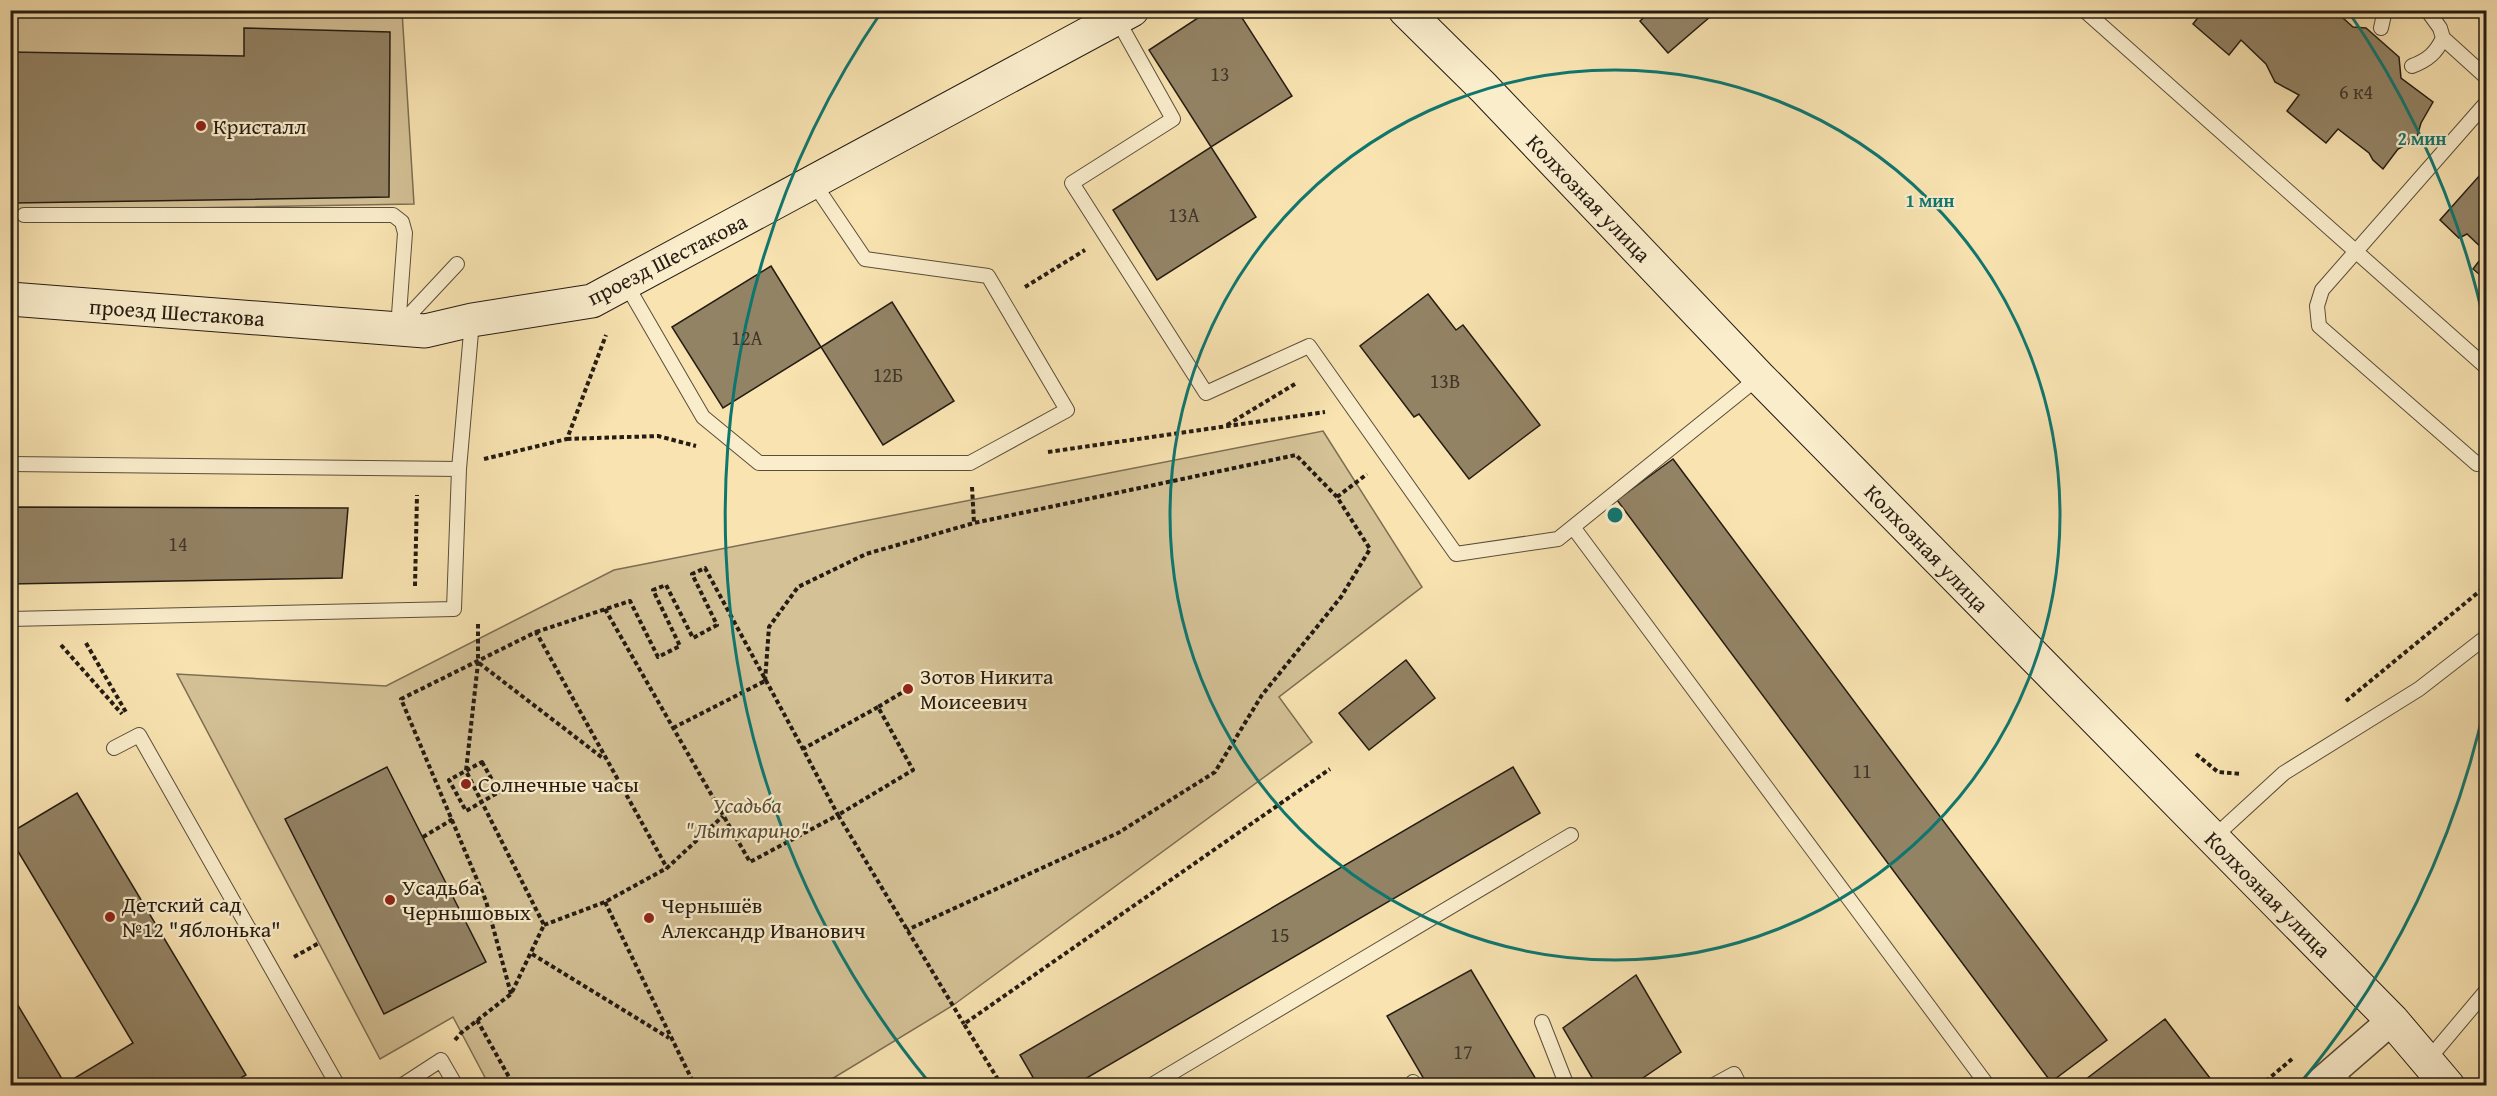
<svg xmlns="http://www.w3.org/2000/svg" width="2497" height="1096" font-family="'Gentium Book Plus',serif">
<rect width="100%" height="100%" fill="#f8e3b1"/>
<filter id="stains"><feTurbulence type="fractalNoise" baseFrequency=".00333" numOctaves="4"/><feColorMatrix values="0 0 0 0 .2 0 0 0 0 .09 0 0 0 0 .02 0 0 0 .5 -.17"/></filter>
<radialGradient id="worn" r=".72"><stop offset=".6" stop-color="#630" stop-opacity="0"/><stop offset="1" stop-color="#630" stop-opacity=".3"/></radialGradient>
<path fill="#d4c196" stroke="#7c6e54" stroke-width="1.5" d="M10 11H402L414 204 11 211Z
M1323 431 1422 587 1279 697 1312 742 952 1006 822 1085H489L453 1017 380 1059 177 674 386 686 614 570Z"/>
<path fill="#938365" stroke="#251c13" stroke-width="1.5" d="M1210 10H1237L1292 96 1211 147 1149 50Z
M1652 10H1718L1668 53 1640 21Z
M2204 10H2334L2353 27 2366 28 2399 57 2401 78 2433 102 2421 123 2416 140 2398 149 2383 169 2373 160 2369 153 2338 129 2326 143 2287 111 2299 95 2275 82 2266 64 2241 40 2229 55 2193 24Z
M244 28 390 32 389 197 14 203 11 52 244 56Z
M1211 147 1256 217 1157 280 1113 210Z
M2480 175 2486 177V280L2473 269 2486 252 2467 234 2459 238 2440 220Z
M771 266 821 347 723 408 672 327Z
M1428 294 1456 330 1463 325 1540 425 1469 479 1419 414 1414 417 1360 346Z
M892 302 954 401 883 445 821 347Z
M1673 459 2107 1040 2051 1082 1617 500Z
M10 507 348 508 342 578 10 584Z
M1406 660 1435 698 1369 750 1339 713Z
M387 767 486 962 384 1014 285 819Z
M1513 767 1540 813 1073 1086H1038L1020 1055Z
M77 793 246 1075 227 1086H157L152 1078 141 1086H10V992L65 1084 133 1043 10 838V833Z
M1471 970 1540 1086H1428L1387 1016Z
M1636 975 1681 1052 1631 1086H1597L1563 1028Z
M2165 1019 2216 1086H2077Z"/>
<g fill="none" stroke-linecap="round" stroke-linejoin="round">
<defs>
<path id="lane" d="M2084 10 2486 367
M2427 10 2440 28 2443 38 2486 77
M1117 19 1173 119 1072 183 1206 393 1309 346 1456 554 1558 539 1759 377
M2381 28 2385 10
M2412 66C2428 60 2436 53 2443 38
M2486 103 2322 290 2317 306 2319 326 2477 464 2486 460
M24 215H393L402 222 405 233 398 328
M626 284 703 417 759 463H970L1067 410 988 276 865 259 813 182
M399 326 457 264
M10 464 459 469
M1573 527 1988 1086
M10 619 454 609 459 469 472 321
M114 748 139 735 338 1086
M2213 838 2284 773 2419 689 2486 637
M1542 1022 1567 1086
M2427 1061 2486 991
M2333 1071 2348 1086
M1413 1082 1415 1086
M401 1086 441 1060 456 1086
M1150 1086 1571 835
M1712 1086 1734 1074 1740 1086"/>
<path id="street" d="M2316 1086 2392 1020"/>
<path id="secondary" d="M1405 10 1484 88 1759 377 2392 1020 2448 1086
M10 299 425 331 472 320 592 301 1132 10"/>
</defs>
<use href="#lane" stroke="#5a4e3a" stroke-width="16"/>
<use href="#street" stroke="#5a4e3a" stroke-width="31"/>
<use href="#secondary" stroke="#251c13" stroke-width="35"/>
<path stroke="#251c13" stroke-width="4" stroke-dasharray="4.5 3" stroke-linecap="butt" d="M1025 287 1085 250
M1227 425 1295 384
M567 439 658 436 696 446
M1048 452 1325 412
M484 459 567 439 606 335
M972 487 974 523
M1337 497 1367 474
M415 586 417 495
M605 609 750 862 838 815 803 749 878 707
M536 632 630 601 658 657 680 646 653 590 666 585 693 638 717 625 692 574 705 568 803 749
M86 643 127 714
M61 645 122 714
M479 663 604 759
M765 681 769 627 798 587 866 554 974 523 1296 455 1337 497 1370 549 1341 597 1262 695 1215 772 1118 833 907 930
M908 689 878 707 913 770 838 815 964 1024
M2346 701 2486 586
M673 728 765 681
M2196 754 2218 772 2242 774
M482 762 499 792 466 811 449 780Z
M423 837 453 819
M605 902 695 1086
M544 925 605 902 667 868 723 816
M532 954 669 1038
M294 957 319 943
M511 994 486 901 401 699 536 632 667 868
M477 1020 514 1086
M455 1040 461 1033 511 994 544 925 466 771 478 663V621
M1002 1086 964 1024 1330 769
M2260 1086 2292 1059"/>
<use href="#lane" stroke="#faedcc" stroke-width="14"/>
<use href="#street" stroke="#faedcc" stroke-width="28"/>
<use href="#secondary" stroke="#faedcc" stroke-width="33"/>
</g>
<g fill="none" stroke="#0f766e" stroke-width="3">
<circle cx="1615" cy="515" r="445"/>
<path d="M2486 700A890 890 0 0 1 2302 1081M928 1081A890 890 0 0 1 882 11M2348 11A890 890 0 0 1 2486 330"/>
</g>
<g fill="#8f2418" stroke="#faedcc" stroke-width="2">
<circle cx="201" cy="126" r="6"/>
<circle cx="908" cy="689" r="6"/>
<circle cx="466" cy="784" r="6"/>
<circle cx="390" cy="900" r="6"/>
<circle cx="110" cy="917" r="6"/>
<circle cx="649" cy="918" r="6"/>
</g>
<g text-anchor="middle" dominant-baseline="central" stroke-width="4.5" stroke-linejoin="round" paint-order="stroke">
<g font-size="20" fill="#403628">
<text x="1220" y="73">13</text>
<text x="2356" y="91">6 к4</text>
<text x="1184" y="214">13А</text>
<text x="747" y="337">12А</text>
<text x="888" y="374">12Б</text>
<text x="1445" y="380">13В</text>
<text x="178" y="543">14</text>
<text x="1862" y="770">11</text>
<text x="1280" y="934">15</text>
<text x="1463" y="1051">17</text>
</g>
<g font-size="22" fill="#251c13" stroke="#faedcc" text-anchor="start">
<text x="213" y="126">Кристалл</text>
<text x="920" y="676">Зотов Никита<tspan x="920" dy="25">Моисеевич</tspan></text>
<text x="478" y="784">Солнечные часы</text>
<text x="402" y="887">Усадьба<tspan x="402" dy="25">Чернышовых</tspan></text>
<text x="122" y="904">Детский сад<tspan x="122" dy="25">№12 "Яблонька"</tspan></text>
<text x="661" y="905">Чернышёв<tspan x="661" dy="25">Александр Иванович</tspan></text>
</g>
<g font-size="22" fill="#251c13" stroke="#faedcc">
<text transform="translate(1589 198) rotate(46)">Колхозная улица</text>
<text transform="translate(667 259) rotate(-27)">проезд Шестакова</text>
<text transform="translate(177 312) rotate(4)">проезд Шестакова</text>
<text transform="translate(1927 548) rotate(46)">Колхозная улица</text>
<text transform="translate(2268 894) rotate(45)">Колхозная улица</text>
</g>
<g font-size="22" font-style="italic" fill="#5a4e3a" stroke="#faedcc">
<text x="747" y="805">Усадьба<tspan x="747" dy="25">"Лыткарино"</tspan></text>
</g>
</g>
<circle cx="1615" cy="515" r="9" fill="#0f766e" stroke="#faedcc" stroke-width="3"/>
<g font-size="18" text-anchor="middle" font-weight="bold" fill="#0f766e" stroke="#faedcc" stroke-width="4.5" stroke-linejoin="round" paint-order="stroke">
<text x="2422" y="145">2 мин</text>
<text x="1930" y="207">1 мин</text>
</g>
<rect width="2497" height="1096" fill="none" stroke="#f8e3b1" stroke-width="36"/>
<rect x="12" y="12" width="2473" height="1072" fill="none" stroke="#251c13" stroke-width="3"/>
<rect x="18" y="18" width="2461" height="1060" fill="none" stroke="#251c13" stroke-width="1.5"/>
<rect width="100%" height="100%" filter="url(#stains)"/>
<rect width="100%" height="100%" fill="url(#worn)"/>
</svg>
